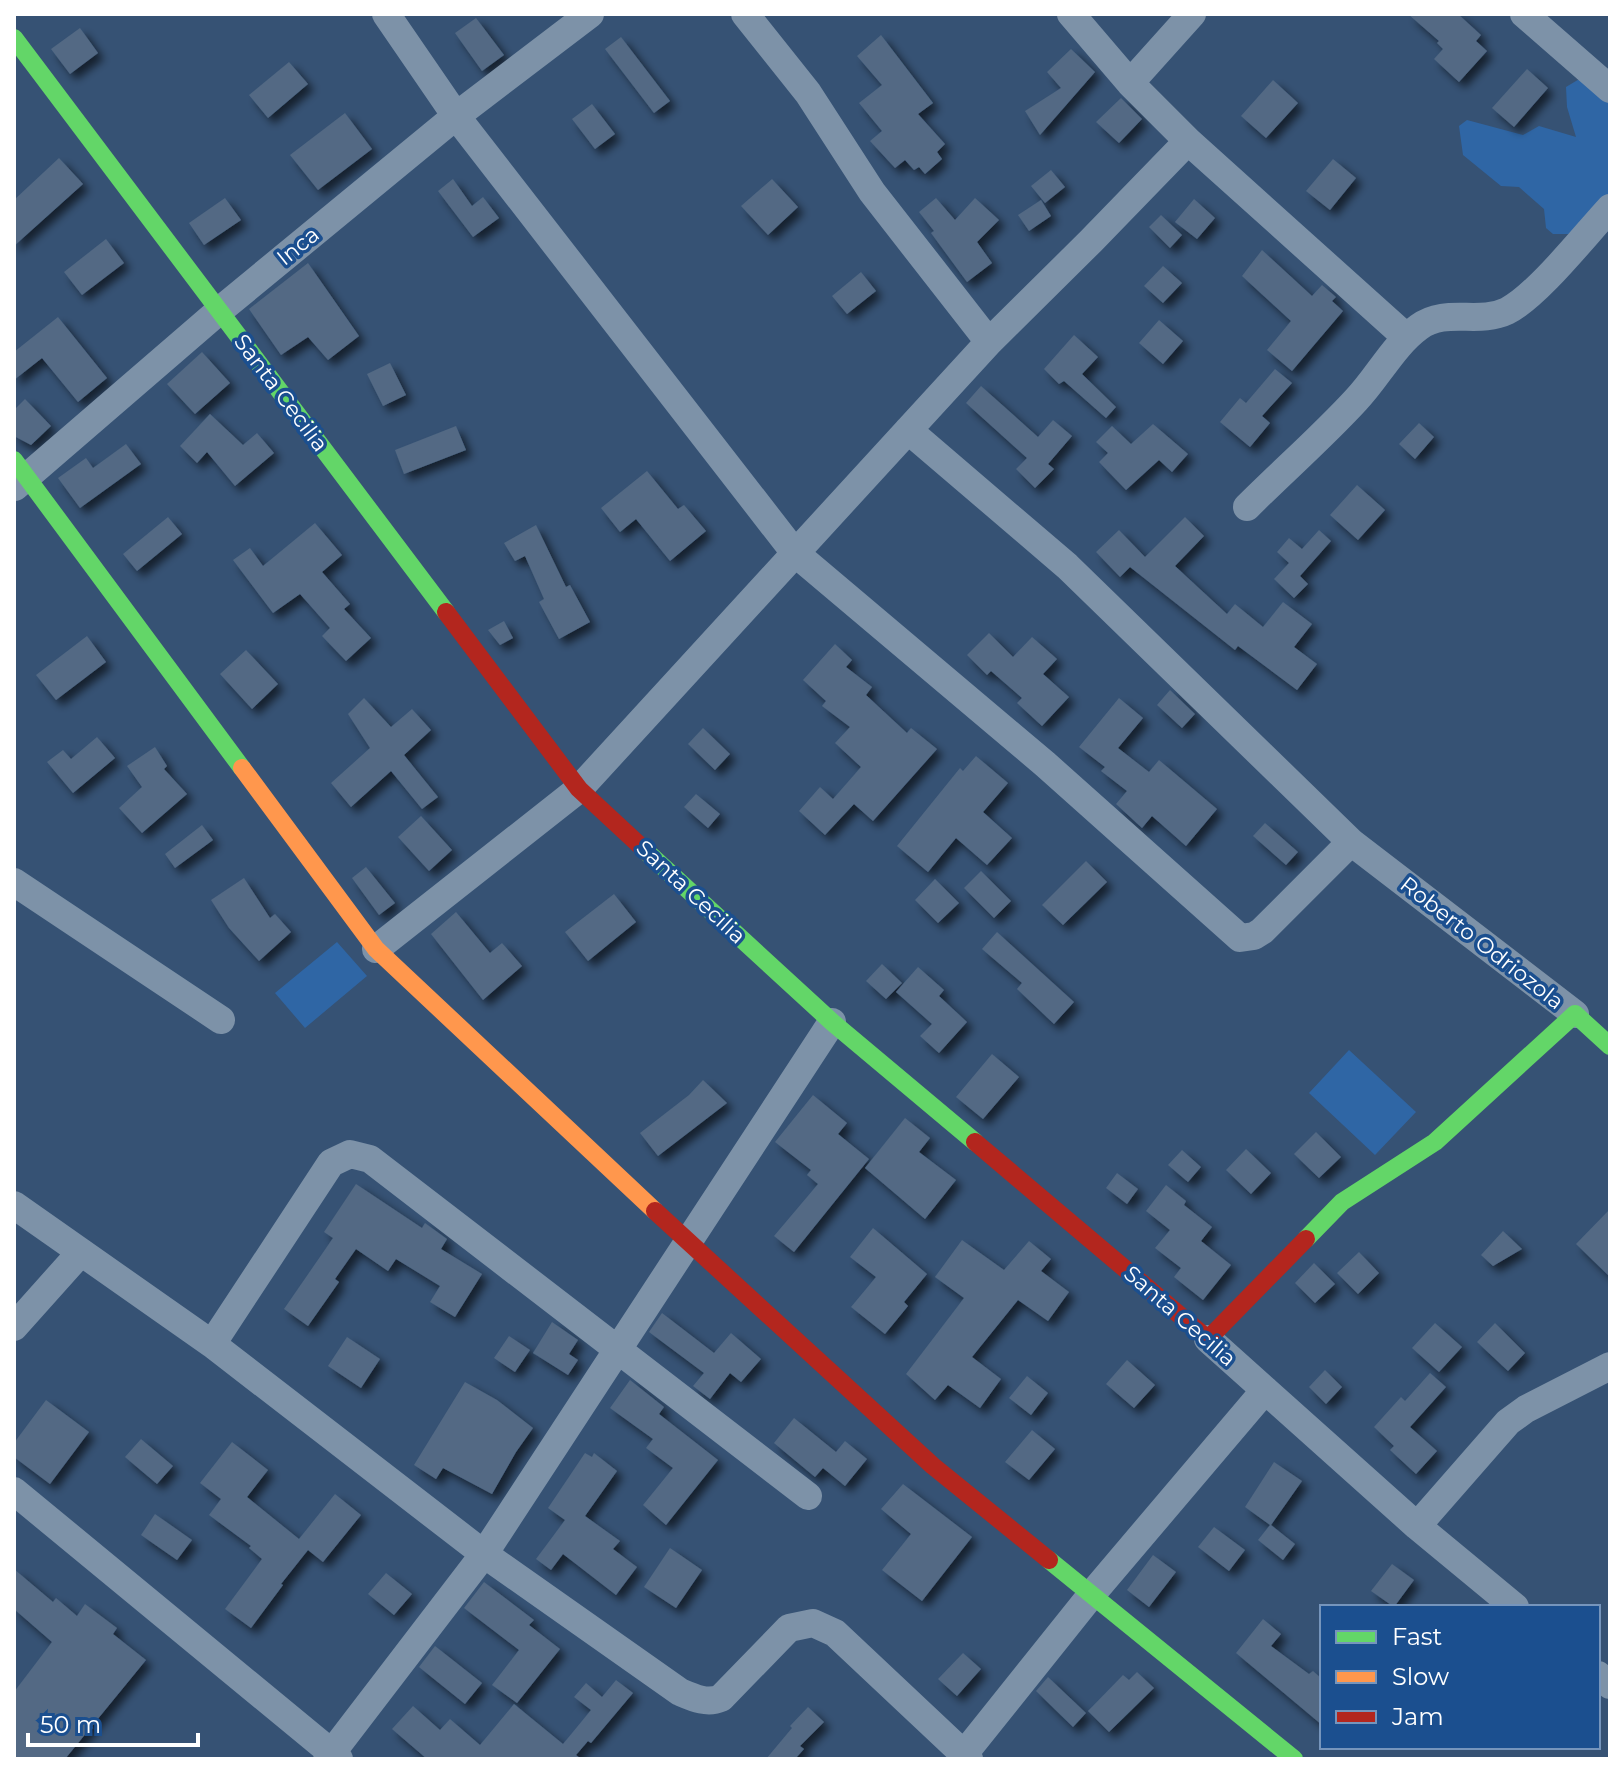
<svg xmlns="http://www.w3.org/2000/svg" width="1624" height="1773" font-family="Montserrat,sans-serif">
<defs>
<filter id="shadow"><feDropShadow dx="6" dy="6" stdDeviation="4" flood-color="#0009"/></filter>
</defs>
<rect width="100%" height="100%" fill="#365274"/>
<path fill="#2f66a5" d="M1581 78 1610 104V192L1594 218 1570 234H1553L1546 228 1544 209 1519 187 1501 186 1463 155 1459 126 1467 120 1523 135 1539 126 1576 137 1567 107 1566 87Z
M337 942 367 976 305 1028 275 993Z
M1349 1050 1416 1112 1375 1155 1309 1093Z"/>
<path fill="#526984" filter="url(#shadow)" d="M1408 14H1458L1481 35 1476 41 1487 51 1459 82 1434 59 1443 49 1437 43 1439 41Z
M476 18 504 55 482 71 455 33Z
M80 28 98 53 70 74 51 49Z
M881 35 933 103 918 114 945 144 937 152 942 159 925 174 919 167 914 170 905 160 895 168 870 141 882 131 859 103 882 85 857 56Z
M621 37 670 101 654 113 605 49Z
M1071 49 1095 72 1040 135 1025 111 1061 88 1047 72Z
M289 62 308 84 268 118 249 95Z
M1527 69 1548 88 1514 127 1492 108Z
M1273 80 1298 103 1266 138 1241 116Z
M1121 98 1142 119 1119 143 1096 122Z
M592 104 615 134 595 149 572 119Z
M345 113 372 149 318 190 290 155Z
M59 158 83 184 14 246V200Z
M1333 159 1356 178 1330 210 1306 191Z
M1051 170 1065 187 1045 203 1031 186Z
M453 179 472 206 483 197 499 218 473 237 438 191Z
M772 179 798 207 768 235 741 206Z
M225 198 241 220 204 245 189 223Z
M936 198 955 220 975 198 999 220 977 242 992 263 967 282 931 233 934 231 919 212Z
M1194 199 1215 218 1197 239 1175 222Z
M1041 200 1051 216 1029 231 1018 215Z
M1161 215 1182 235 1170 248 1149 227Z
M106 239 124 263 82 295 64 272Z
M1262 250 1312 296 1322 285 1336 297 1332 301 1343 311 1292 371 1267 350 1291 321 1242 276Z
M308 263 359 336 328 360 308 337 281 355 249 309Z
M1163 266 1182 283 1163 303 1144 286Z
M861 272 876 291 847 314 832 296Z
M58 317 107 378 78 402 42 358 14 380V352Z
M1159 320 1183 341 1163 364 1139 343Z
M1074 335 1098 357 1082 374 1116 407 1106 418 1064 381 1059 384 1044 369Z
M202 352 230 383 195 414 167 384Z
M390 363 406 395 383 406 367 374Z
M1275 369 1292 383 1262 416 1270 423 1250 447 1220 422 1240 398 1246 403Z
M981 386 1038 437 1053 420 1072 436 1048 464 1054 469 1035 488 1016 469 1027 458 966 403Z
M25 399 51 426 31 445 14 436V410Z
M210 414 243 445 257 433 274 453 235 486 207 452 197 463 180 446Z
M1419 423 1434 437 1415 459 1399 444Z
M1153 424 1188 454 1172 472 1159 460 1126 490 1099 462 1108 453 1096 442 1112 426 1131 444Z
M456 426 466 450 404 474 395 450Z
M126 444 141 464 80 508 58 478 86 458 93 468Z
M647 471 678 509 684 505 706 531 670 561 636 519 620 532 601 508Z
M1357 485 1385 510 1358 540 1330 515Z
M168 517 182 534 137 571 123 554Z
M1185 517 1204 536 1175 566 1227 614 1235 604 1263 627 1283 602 1312 624 1294 647 1317 664 1297 690 1238 646 1235 650 1130 567 1120 577 1096 552 1119 530 1145 557Z
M315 523 342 555 322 572 350 604 344 609 371 638 346 661 322 636 330 628 300 594 273 613 233 560 250 548 263 566Z
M536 525 566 587 570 585 590 622 559 639 539 602 544 599 525 556 515 561 504 543Z
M1319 530 1331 541 1300 576 1308 584 1294 598 1274 579 1289 563 1277 552 1289 538 1302 549Z
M504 621 513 638 500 645 488 630Z
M989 633 1013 657 1032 637 1057 659 1043 674 1069 697 1042 726 1017 703 1022 698 991 671 987 675 967 655Z
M87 636 106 662 56 700 36 675Z
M835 644 852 660 846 667 872 687 866 695 907 733 911 728 937 749 873 821 854 804 825 835 799 811 820 787 833 799 861 767 835 743 850 727 822 706 826 701 803 680Z
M246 650 278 684 252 709 220 674Z
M1170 690 1195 714 1182 728 1157 705Z
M364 698 391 727 412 709 431 730 404 755 438 797 422 809 391 771 351 807 331 783 370 748 348 714Z
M1119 698 1143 718 1118 748 1149 772 1159 760 1217 809 1186 846 1152 816 1142 828 1116 804 1127 791 1101 771 1105 767 1079 747Z
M703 728 730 754 715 770 688 744Z
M97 737 115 758 73 793 47 762 63 750 71 759Z
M155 747 167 766 164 769 187 794 142 833 119 808 142 787 127 766Z
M976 756 1008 783 983 812 1012 838 987 865 956 838 928 872 897 846 960 768 963 771Z
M696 794 720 814 708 828 684 807Z
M421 816 452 850 429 871 398 837Z
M1265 823 1298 852 1286 865 1253 836Z
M202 825 213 840 175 868 165 854Z
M1086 861 1107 882 1063 925 1042 905Z
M366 867 395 903 379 915 352 878Z
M981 871 1011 901 994 918 964 888Z
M244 878 270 918 275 914 291 932 259 961 229 928 211 900Z
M935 879 959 903 938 923 915 900Z
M614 894 636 922 588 961 565 932Z
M456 912 490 953 502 943 522 966 483 1000 431 934Z
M997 932 1074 1002 1054 1024 1017 989 1022 983 982 949Z
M882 964 902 983 886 999 866 981Z
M918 967 944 990 939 996 967 1022 939 1053 920 1036 932 1024 896 992Z
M992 1054 1019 1077 983 1119 956 1097Z
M703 1080 727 1103 658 1156 640 1133 689 1095Z
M813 1095 847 1123 838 1134 869 1159 794 1252 774 1236 818 1184 807 1175 811 1170 775 1142Z
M905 1118 930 1138 919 1152 956 1180 925 1219 865 1168Z
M1316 1132 1341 1157 1319 1178 1294 1154Z
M1246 1149 1271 1173 1251 1194 1226 1170Z
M1182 1150 1201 1167 1188 1182 1168 1165Z
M1117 1173 1138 1189 1127 1204 1106 1188Z
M356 1184 422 1228 425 1223 447 1239 441 1249 482 1274 455 1317 430 1302 440 1286 396 1259 388 1271 356 1249 335 1279 339 1282 308 1326 284 1309 333 1238 324 1232Z
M1166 1185 1186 1201 1184 1205 1212 1227 1201 1241 1231 1265 1203 1300 1174 1277 1181 1268 1155 1248 1170 1230 1146 1211Z
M1610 1209V1277L1576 1244Z
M873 1228 927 1274 904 1302 908 1306 885 1334 851 1307 876 1277 850 1257Z
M1503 1231 1522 1249 1493 1266 1481 1255Z
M962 1240 1004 1270 1029 1241 1051 1259 1041 1271 1069 1292 1048 1321 1018 1300 972 1357 1001 1379 980 1408 948 1385 935 1400 906 1374 964 1298 935 1277Z
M1359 1252 1379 1273 1358 1294 1337 1273Z
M1314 1263 1335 1284 1315 1303 1295 1283Z
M662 1313 714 1353 731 1333 761 1359 741 1382 730 1373 710 1399 693 1386 704 1373 649 1332Z
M552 1322 578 1340 569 1354 578 1360 568 1375 533 1353Z
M1435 1323 1462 1347 1439 1372 1412 1348Z
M1495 1323 1525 1353 1508 1371 1477 1342Z
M509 1336 530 1350 515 1372 494 1358Z
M347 1337 380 1359 361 1388 328 1366Z
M1127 1360 1155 1385 1134 1408 1106 1384Z
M1325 1370 1342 1387 1326 1404 1309 1387Z
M1430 1373 1446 1387 1410 1427 1437 1451 1416 1474 1390 1450 1394 1446 1374 1427 1401 1397 1405 1401Z
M1027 1376 1048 1393 1031 1415 1009 1398Z
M630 1380 664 1407 659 1414 718 1460 666 1525 643 1505 673 1468 646 1448 653 1439 610 1408Z
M465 1382 497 1400 533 1428 516 1452 492 1494 443 1468 436 1479 414 1465Z
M46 1400 89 1432 50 1484 14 1457V1443Z
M794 1418 836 1452 845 1441 867 1459 845 1486 823 1468 815 1477 774 1443Z
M1032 1430 1055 1449 1029 1480 1005 1462Z
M141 1439 173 1466 157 1484 125 1457Z
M232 1442 268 1470 247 1497 299 1539 335 1494 361 1515 323 1562 308 1550 281 1584 283 1585 251 1628 225 1609 262 1559 249 1548 251 1546 209 1515 221 1499 200 1483Z
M585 1453 592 1457 594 1453 617 1471 585 1516 620 1541 613 1549 637 1567 616 1595 563 1554 551 1570 536 1559 565 1520 548 1508Z
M1274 1462 1302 1481 1271 1525 1295 1544 1283 1560 1258 1540 1270 1525 1245 1507Z
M903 1484 972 1537 922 1601 882 1570 911 1534 881 1509Z
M155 1514 192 1540 177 1560 141 1535Z
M1214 1527 1245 1550 1229 1571 1198 1547Z
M670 1548 702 1570 676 1608 644 1587Z
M1153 1555 1176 1572 1149 1607 1127 1590Z
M1392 1564 1414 1580 1394 1607 1371 1591Z
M14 1569 53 1602 56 1598 77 1616 85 1604 117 1628 113 1634 146 1660 65 1759H14V1692L52 1642 14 1609Z
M386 1573 412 1594 394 1615 368 1594Z
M484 1582 534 1620 529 1625 560 1649 517 1703 492 1685 519 1650 464 1608Z
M1263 1619 1281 1634 1271 1646 1309 1674 1313 1671 1322 1679V1725L1236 1653Z
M435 1646 482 1683 465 1704 419 1667Z
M963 1653 981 1669 957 1696 938 1679Z
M1137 1672 1154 1688 1109 1732 1088 1711 1123 1675 1129 1680Z
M1048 1677 1086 1713 1073 1727 1036 1691Z
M616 1680 633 1693 591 1743 588 1741 576 1755 581 1759H427L392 1729 413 1706 440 1730 450 1719 480 1745 514 1704 563 1744 591 1710 574 1697 586 1683 602 1697Z
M808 1707 824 1722 800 1746 804 1749 795 1759H766L792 1728 790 1726Z"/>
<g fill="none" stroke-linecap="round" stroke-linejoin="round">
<path stroke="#7d92a8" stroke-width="28" d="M386 14 456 116 795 553 1045 764 1240 938 1254 936 1262 931 1351 842
M745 14 808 93 872 192 989 342
M1524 14 1610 89
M1130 83 1192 14
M1188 141 1406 337
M908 430 1067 566 1351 842 1575 1014
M15 487 219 311 456 116 590 14
M1247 507C1283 471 1322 437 1356 400 1378 377 1393 346 1419 327 1446 307 1478 325 1507 311 1537 296 1585 235 1610 208
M14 882 221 1020
M376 949 579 789 989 342 1091 241 1188 141 1130 83 1071 14
M14 1205 212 1344 484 1554 680 1692C694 1698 707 1704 721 1698L789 1628 813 1623 835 1633 969 1759
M14 1327 81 1252
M1208 1339 1417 1526 1515 1607
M212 1344 331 1163 350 1154 370 1159 808 1496
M14 1491 339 1759
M1417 1526 1508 1422 1526 1409 1610 1366
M1598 1675 1610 1685
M327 1759 484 1554 832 1022
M960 1759 1092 1594 1265 1390"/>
<path stroke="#63d668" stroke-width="18" d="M14 38 446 612
M14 460 242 768
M648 853 832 1022 975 1142
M1306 1239 1342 1202 1435 1142 1575 1014 1610 1046
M1049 1560 1294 1759"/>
<path stroke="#ff974d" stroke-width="18" d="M242 768 376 949 655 1211"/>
<path stroke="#b3261e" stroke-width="18" d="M446 612 579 789 648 853
M975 1142 1208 1339 1306 1239
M655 1211 933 1466 1049 1560"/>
</g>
<g text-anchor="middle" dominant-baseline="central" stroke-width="7" stroke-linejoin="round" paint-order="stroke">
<g font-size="22" fill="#fff" stroke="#1b4f8f">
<text transform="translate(298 246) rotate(-39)">Inca</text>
<text transform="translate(281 393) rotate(53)">Santa Cecilia</text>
<text transform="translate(691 892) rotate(43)">Santa Cecilia</text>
<text transform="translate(1482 943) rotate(38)">Roberto Odriozola</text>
<text transform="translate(1180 1316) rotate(41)">Santa Cecilia</text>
</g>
</g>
<rect width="1624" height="1773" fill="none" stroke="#ffffff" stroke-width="32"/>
<rect x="1320" y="1605" width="280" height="144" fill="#1b4f8f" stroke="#7695bc" stroke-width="2"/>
<rect x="1336" y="1631" width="40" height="12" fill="#63d668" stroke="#7695bc" stroke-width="2"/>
<text x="1392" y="1645" font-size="24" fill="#ffffff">Fast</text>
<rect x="1336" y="1671" width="40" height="12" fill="#ff974d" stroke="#7695bc" stroke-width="2"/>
<text x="1392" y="1685" font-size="24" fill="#ffffff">Slow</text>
<rect x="1336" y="1711" width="40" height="12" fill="#b3261e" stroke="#7695bc" stroke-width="2"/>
<text x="1392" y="1725" font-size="24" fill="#ffffff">Jam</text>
<path d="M28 1733v12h170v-12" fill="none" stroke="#ffffff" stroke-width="4"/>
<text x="40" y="1733" font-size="24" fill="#ffffff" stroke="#1b4f8f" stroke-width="6" paint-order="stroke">50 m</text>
</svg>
